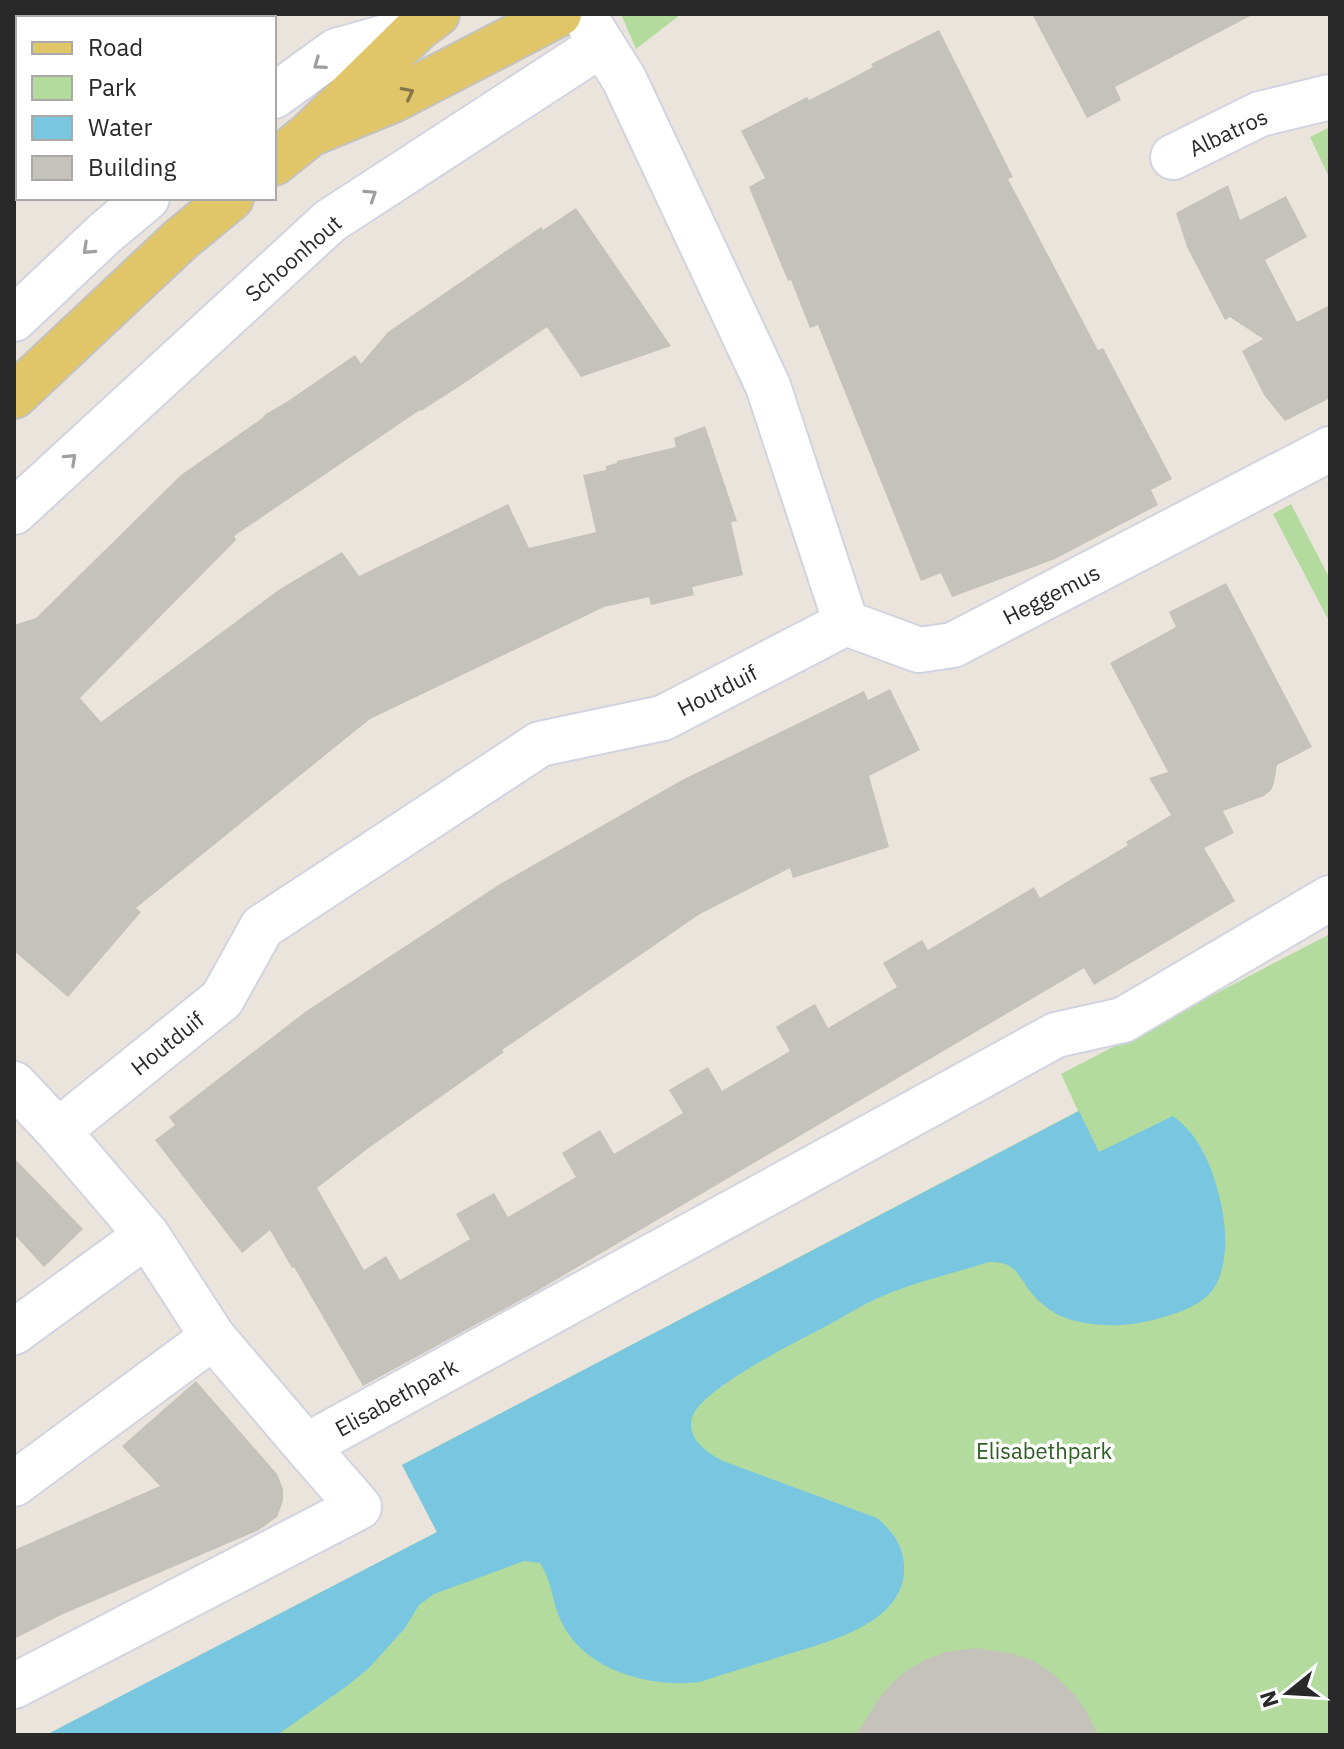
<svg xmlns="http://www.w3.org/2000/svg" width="1344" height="1749" font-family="'IBM Plex Sans',sans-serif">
<rect width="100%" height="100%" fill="#eae4dc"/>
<path fill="#b3db9e" d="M621 14H681L636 49Z
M1330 127V179L1310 137Z
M1291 504 1330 579V623L1273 514Z
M1330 934V1735H46L437 1532 402 1465 1078 1111 1061 1074Z"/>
<path fill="#79c6e1" d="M1079 1111 1099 1152 1173 1116C1201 1137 1212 1167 1220 1199 1227 1229 1231 1276 1205 1298 1193 1308 1175 1314 1160 1318 1133 1326 1104 1328 1076 1321 1060 1318 1045 1308 1034 1296 1018 1278 1018 1261 989 1262 952 1274 913 1282 878 1298 862 1305 846 1315 830 1324 800 1340 706 1386 693 1415 684 1437 707 1453 723 1461L877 1518C892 1531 902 1543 904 1564 908 1624 826 1642 782 1656 755 1665 727 1673 700 1682 650 1688 584 1671 561 1621 552 1602 552 1581 540 1563L524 1561 434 1594 419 1605 405 1628 369 1668 347 1686 277 1735H46L437 1532 402 1465Z"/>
<path fill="#c5c1bb" d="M1032 14H1254L1115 87 1121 100 1087 118Z
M939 30 1013 177 1008 179 1098 350 1103 348 1172 479 1151 490 1158 505 1055 559 952 597 941 573 921 581 818 325 810 328 791 280 788 281 749 187 765 178 741 131 807 97 809 100 841 84 873 67 871 64Z
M1228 185 1240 220 1286 196 1307 237 1265 260 1297 322 1330 305V398L1285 421 1264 395 1242 351 1263 339 1230 317 1225 320 1187 247 1176 213Z
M576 208 671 346 581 377 547 327 460 386 421 411 420 410 234 536 236 540 80 698 101 722 280 589 342 552 359 576 508 504 529 548 596 532 583 475 606 470V466L617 463V461L676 447 674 438 705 426 737 521 731 522 743 575 692 587 694 595 651 605 649 597 604 607 370 719 136 908 141 912 68 997 14 951V625L36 618 181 475 261 419 266 414 288 401 355 355 361 364 388 332 541 227 543 230Z
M1226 583 1312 747 1277 765 1274 783 1271 790 1264 796 1223 811 1234 833 1204 848 1235 901 1094 985 1084 968 532 1294 363 1386 294 1267 292 1268 270 1230 242 1253 155 1140 175 1125 169 1117 305 1012 500 884 682 780 864 691 868 700 890 689 920 750 869 776 889 847 793 878 790 868 700 914 502 1050 504 1052 370 1147 317 1188 364 1270 386 1256 400 1280 470 1239 456 1214 494 1193 508 1217 576 1177 562 1153 600 1130 614 1154 683 1113 669 1090 708 1067 722 1091 790 1051 776 1027 799 1013 815 1004 828 1028 897 987 883 963 922 940 928 950 1034 887 1040 898 1128 845 1126 842 1171 815 1149 778 1168 772 1110 663 1176 627 1169 612Z
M14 1158 83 1229 44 1267 14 1234Z
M196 1381 277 1474 283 1489V1501L277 1517 259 1530 61 1615 14 1639V1550L160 1486 122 1446Z
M976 1648 1014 1654 1034 1661 1052 1673 1073 1693 1085 1709 1098 1735H856L880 1697 893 1682 909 1669 927 1659 946 1652Z"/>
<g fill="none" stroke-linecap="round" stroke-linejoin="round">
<defs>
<path id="minor" d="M274 96 336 51 418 28
M1173 157 1260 114 1330 97
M14 319 105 233 147 198
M14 512 330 221 602 44
M846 623 919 650 953 645 1330 449
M14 1084 58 1131 147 1235 14 1332
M58 1131 222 999 262 927 540 744 663 718 846 623 768 386 624 79 583 14
M147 1235 213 1337 306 1446 1056 1035 1123 1020 1330 898
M14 1484 213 1337
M14 1686 359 1507 306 1446"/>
<path id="major" d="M310 134 393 100 559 14
M274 163 310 134 418 28 437 14
M14 396 180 240 231 198"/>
</defs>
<use href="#minor" stroke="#d1d4e0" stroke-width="48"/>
<use href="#major" stroke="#c3c3c3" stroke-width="48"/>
<use href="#minor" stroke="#fff" stroke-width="44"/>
<use href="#major" stroke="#e1c569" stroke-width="44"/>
</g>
<defs><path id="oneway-chevron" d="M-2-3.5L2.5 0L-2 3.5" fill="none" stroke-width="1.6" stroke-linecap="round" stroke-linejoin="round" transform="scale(2)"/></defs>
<g stroke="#9f9f9f">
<use href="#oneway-chevron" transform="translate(319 64) rotate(144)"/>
<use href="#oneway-chevron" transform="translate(371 195) rotate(-33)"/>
<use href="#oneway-chevron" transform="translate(88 249) rotate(137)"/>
<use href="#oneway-chevron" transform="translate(71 459) rotate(-43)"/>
</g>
<use stroke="#857749" href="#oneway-chevron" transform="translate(408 93) rotate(-27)"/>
<g text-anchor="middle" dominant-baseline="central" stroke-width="7" stroke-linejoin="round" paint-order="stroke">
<g font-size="22" fill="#292929" stroke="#fff">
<text transform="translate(1228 132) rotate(-25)">Albatros</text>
<text transform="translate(293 258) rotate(-41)">Schoonhout</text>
<text transform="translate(1051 594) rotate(-27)">Heggemus</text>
<text transform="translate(717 690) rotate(-27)">Houtduif</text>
<text transform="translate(167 1043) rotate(-39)">Houtduif</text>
<text transform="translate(396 1397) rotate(-29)">Elisabethpark</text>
</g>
<g font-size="22" fill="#2e5e21" stroke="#fff">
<text x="1044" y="1450">Elisabethpark</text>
</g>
</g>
<rect width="1344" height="1749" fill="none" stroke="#292929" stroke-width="32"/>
<rect x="16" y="16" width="260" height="184" fill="#ffffff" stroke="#a9a9a9" stroke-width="2"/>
<rect x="32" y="42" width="40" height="12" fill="#e1c569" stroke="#a9a9a9" stroke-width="2"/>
<text x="88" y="56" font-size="24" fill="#292929">Road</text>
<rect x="32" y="76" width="40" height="24" fill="#b3db9e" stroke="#a9a9a9" stroke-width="2"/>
<text x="88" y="96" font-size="24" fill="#292929">Park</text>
<rect x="32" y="116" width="40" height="24" fill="#79c6e1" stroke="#a9a9a9" stroke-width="2"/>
<text x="88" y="136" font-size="24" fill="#292929">Water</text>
<rect x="32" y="156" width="40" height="24" fill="#c5c1bb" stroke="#a9a9a9" stroke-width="2"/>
<text x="88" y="176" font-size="24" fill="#292929">Building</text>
<g transform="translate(1288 1693) rotate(252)" stroke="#ffffff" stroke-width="6" paint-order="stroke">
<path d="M0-6L14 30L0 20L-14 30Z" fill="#292929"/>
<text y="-12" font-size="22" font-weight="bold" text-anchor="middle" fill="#292929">N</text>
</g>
</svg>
